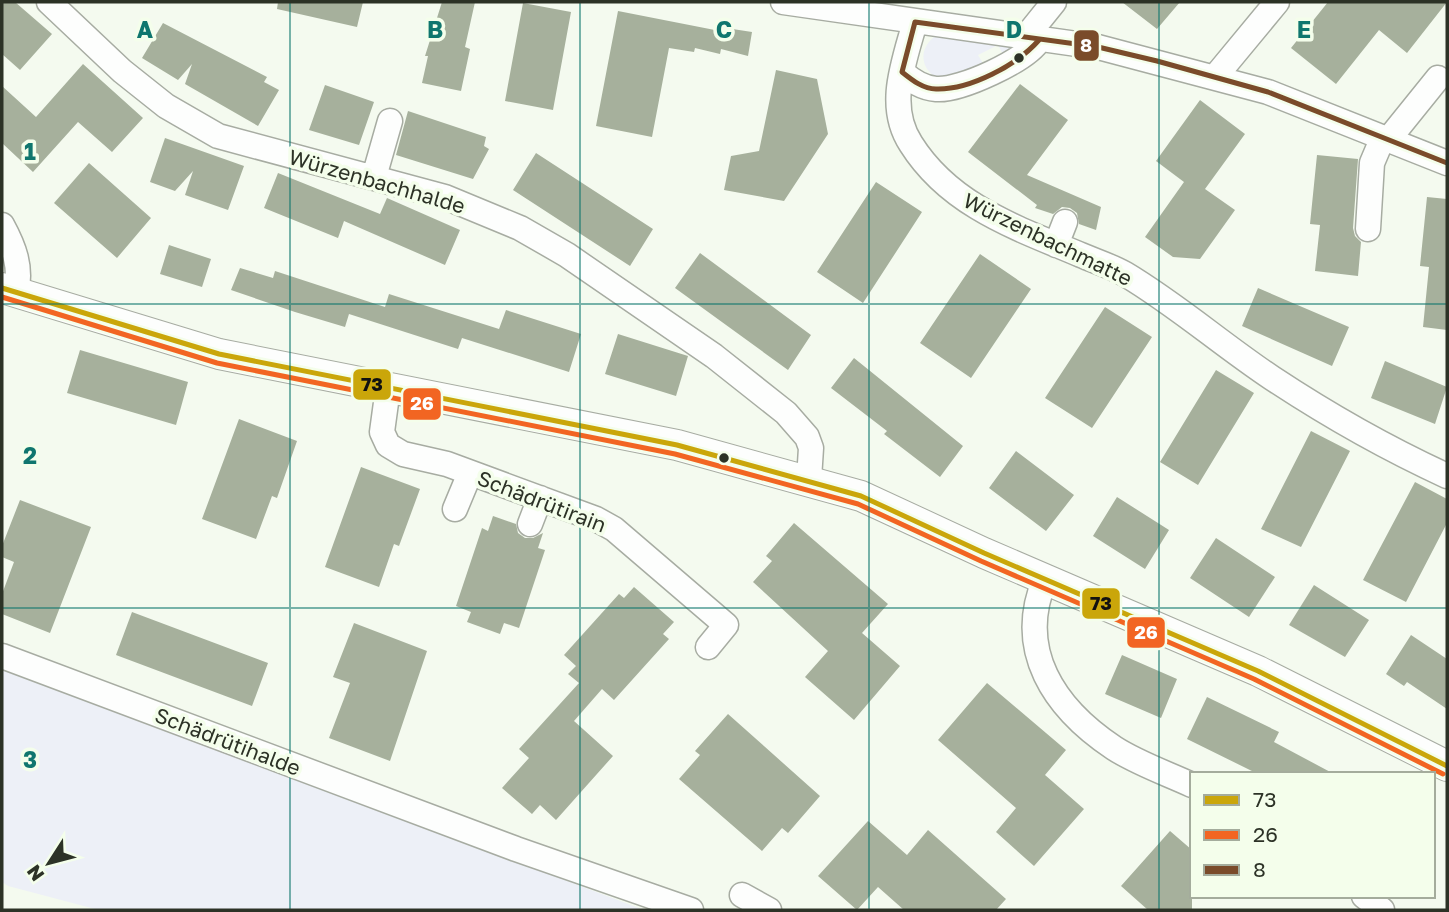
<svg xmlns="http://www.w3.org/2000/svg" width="1449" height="912" font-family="'Golos Text',sans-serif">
<rect width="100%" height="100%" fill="#f4faef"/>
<path fill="#edf0f7" d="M939 34 1017 43 1004 56 998 45 978 55 984 65 953 79 935 77C918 65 920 44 939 34Z
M2 667 644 910H99L8 886 2 882Z"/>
<path fill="#a6b09c" d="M2 2H15L52 34 20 70 2 54Z
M278 2H363L357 27 277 9Z
M442 2H475L465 47 470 49 461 91 422 83 428 56H425Z
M1122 2H1180L1157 29Z
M1328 2H1447L1407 53 1379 30 1336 84 1291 48Z
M523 3 571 12 553 110 505 101Z
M618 11 725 32 726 28 752 32 748 56 721 49 720 54 695 48 694 52 669 48 652 137 596 126Z
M163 23 267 77 264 82 279 90 258 126 185 84 192 64 178 80 142 58Z
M83 64 143 118 112 152 78 122 33 172 2 143V86L36 117Z
M776 70 817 79 828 134 784 201 724 190 731 156 759 151Z
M1020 84 1068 120 1027 175 1101 207 1096 230 1079 224 1077 213 1070 208 1062 207 1053 214 1035 208 1037 205 968 152Z
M325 85 374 102 359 145 309 130Z
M1200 100 1245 134 1205 189 1235 210 1200 259 1173 257 1145 237 1184 182 1156 161Z
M408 111 486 137 484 146 489 149 473 179 396 155Z
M165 138 244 166 228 210 185 195 193 171 175 191 150 182Z
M536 153 653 229 630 266 513 190Z
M1317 155 1358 159 1353 228 1355 236 1361 242 1358 276 1315 271 1320 225 1310 224Z
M89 163 151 218 117 258 54 203Z
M278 173 380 214 387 198 460 230 445 265 344 221 338 238 264 208Z
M876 182 922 212 863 303 817 272Z
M1427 197 1447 199V330L1423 327 1429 267 1420 266Z
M169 245 211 259 202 287 160 274Z
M700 253 811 335 788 370 675 288Z
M980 254 1031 289 971 378 920 343Z
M240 268 273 278 275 271 385 307 389 294 499 329 506 310 581 334 569 372 462 338 458 349 349 314 345 327 295 312 231 290Z
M1258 288 1349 327 1332 366 1242 326Z
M1105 307 1152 337 1092 428 1045 398Z
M618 334 688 356 676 396 605 374Z
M80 350 188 382 176 425 67 393Z
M854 358 963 446 940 477 884 434 887 431 831 388Z
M1385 361 1447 387 1435 424 1371 398Z
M1216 370 1254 393 1198 485 1160 462Z
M239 419 297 441 277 498 272 496 256 539 202 519Z
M1311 431 1350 451 1301 547 1261 529Z
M1016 451 1074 495 1046 531 989 488Z
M361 467 420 489 399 546 394 544 379 587 325 567Z
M1415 482 1447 499V523L1406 602 1363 580Z
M1117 497 1169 530 1145 569 1093 536Z
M20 500 91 527 50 633 2 614V594L14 562 2 557V546Z
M493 516 516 524 518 533 525 538H533L543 533 538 548 545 550 519 628 504 623 500 634 467 622 471 612 456 606 482 528 488 531Z
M794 523 888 604 862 633 900 666 854 720 805 677 828 651 753 582 772 561 766 556Z
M1216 538 1275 577 1249 617 1190 578Z
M1314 585 1369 620 1345 657 1289 625Z
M634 587 674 622 663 634 669 639 614 700 602 689 574 721 613 756 556 820 540 805 532 814 502 788 529 758 519 749 579 683 568 674 576 666 564 655 619 594 624 598Z
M132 612 268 663 252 706 116 655Z
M354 623 427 651 390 761 329 738 350 683 333 677Z
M1411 635 1447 659V709L1407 682 1404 686 1386 674Z
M1122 655 1177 679 1161 718 1105 694Z
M987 683 1066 750 1045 775 1084 809 1034 866 996 832 1016 808 938 740Z
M1207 697 1279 732 1274 742 1334 774H1258L1187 739Z
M728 714 820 796 788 833 782 828 762 851 679 779 700 755 695 751Z
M868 821 907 855 928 830 1006 899 996 910H904L878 887 857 910 818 876Z
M1170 831 1192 850V910H1148L1121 886Z"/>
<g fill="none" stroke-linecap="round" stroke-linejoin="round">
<defs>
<path id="minor" d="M49 2 122 71 166 106 218 136 445 197 520 228 567 255 714 356 786 413 807 437 811 448 809 479
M783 2 1098 47 1268 92 1447 163
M915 22C904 62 886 106 911 144 950 206 1017 228 1081 255 1095 261 1111 266 1125 274 1177 305 1221 344 1272 378 1328 415 1386 448 1447 476
M1025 38 1054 2
M902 72C912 81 922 88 936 89 960 91 1027 60 1039 40
M1215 77 1277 2
M1388 140 1438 78
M374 177 390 121
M2 225C14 247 22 267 16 293
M1368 229 1372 163 1383 137
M1056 245 1065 222
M388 388 382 432 388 445 403 454 447 464 596 519 614 529 726 625 708 647
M455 509 470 473
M530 524 540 498
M1045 579C1015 650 1054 708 1114 748 1137 763 1166 773 1192 785
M2 656 516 849 691 910
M742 895 769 910
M1364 896 1382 910"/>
<path id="major" d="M2 288 219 354 677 445 861 496 984 553 1258 671 1447 766"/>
</defs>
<use href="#minor" stroke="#a7aca2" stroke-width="27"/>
<use href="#major" stroke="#a7aca2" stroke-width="32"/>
<use href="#minor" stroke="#fdfefd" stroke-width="24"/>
<use href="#major" stroke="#fdfefd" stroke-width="30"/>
<defs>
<path id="bus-1" d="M2 288 219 354 677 445 861 496 984 553 1258 671 1447 766"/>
<path id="bus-2" d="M2 297 217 363 675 454 858 504 981 561 1254 679 1443 774"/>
<path id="bus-3" d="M1039 40C1017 65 970 90 936 89 923 89 912 80 902 72L915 22 1098 47 1157 61 1268 92 1447 163"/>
</defs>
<use href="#bus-1" stroke="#f4feeb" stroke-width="10"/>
<use href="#bus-2" stroke="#f4feeb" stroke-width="10"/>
<use href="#bus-3" stroke="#f4feeb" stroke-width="10"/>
<use href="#bus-1" stroke="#caa60a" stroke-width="5"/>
<use href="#bus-2" stroke="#f26522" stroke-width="5"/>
<use href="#bus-3" stroke="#7a4b2a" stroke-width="5"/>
</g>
<path fill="none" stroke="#0f766e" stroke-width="2" stroke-opacity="0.55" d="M290 2V910M580 2V910M869 2V910M1159 2V910M2 304H1447M2 608H1447"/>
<g fill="#2c3226" stroke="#f4feeb" stroke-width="2.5">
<circle cx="1019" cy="58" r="6"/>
<circle cx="724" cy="458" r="6"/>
</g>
<g text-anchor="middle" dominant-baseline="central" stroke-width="7" stroke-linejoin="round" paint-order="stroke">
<g font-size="21" fill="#2c3226" stroke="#f4feeb">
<text transform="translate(377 181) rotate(16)">Würzenbachhalde</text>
<text transform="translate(1048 239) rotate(26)">Würzenbachmatte</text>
<text transform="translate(542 501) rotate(21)">Schädrütirain</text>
<text transform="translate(228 741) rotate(21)">Schädrütihalde</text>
</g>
</g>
<g font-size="23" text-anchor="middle" font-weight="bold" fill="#0f766e" stroke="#f4feeb" stroke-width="7" stroke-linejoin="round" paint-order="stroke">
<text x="145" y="38">A</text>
<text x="435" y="38">B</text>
<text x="724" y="38">C</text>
<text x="1014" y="38">D</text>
<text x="1304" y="38">E</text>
<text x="30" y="160">1</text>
<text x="30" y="464">2</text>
<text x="30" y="768">3</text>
</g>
<g stroke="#f4feeb" stroke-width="2.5">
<rect x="1073" y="29" width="27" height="33" rx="7" fill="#7a4b2a"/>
<rect x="352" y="368" width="40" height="33" rx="7" fill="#caa60a"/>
<rect x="402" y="387" width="40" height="34" rx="7" fill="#f26522"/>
<rect x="1081" y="587" width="40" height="33" rx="7" fill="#caa60a"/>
<rect x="1126" y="616" width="40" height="33" rx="7" fill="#f26522"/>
</g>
<g font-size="19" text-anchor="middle" font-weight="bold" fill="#fff">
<text x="1086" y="52">8</text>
<text x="422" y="410">26</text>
<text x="1146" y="639">26</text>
</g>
<g font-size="19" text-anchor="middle" font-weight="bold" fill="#111">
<text x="372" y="391">73</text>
<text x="1101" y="610">73</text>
</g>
<rect width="1449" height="912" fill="none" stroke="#2c3226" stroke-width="7"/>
<rect x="1190" y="772" width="245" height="126" fill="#f4feeb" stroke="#a4ac9c" stroke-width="2"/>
<rect x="1204" y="795" width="35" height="10" fill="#caa60a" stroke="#a4ac9c" stroke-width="2"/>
<text x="1253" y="807" font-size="21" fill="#2c3226">73</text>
<rect x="1204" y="830" width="35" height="10" fill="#f26522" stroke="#a4ac9c" stroke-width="2"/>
<text x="1253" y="842" font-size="21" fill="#2c3226">26</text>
<rect x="1204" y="865" width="35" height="10" fill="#7a4b2a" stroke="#a4ac9c" stroke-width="2"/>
<text x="1253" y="877" font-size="21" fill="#2c3226">8</text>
<g transform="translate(49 863) rotate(234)" stroke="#f4feeb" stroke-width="5" paint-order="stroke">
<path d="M0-5L12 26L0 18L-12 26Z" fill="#2c3226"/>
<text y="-10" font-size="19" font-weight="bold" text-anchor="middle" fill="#2c3226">N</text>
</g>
</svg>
